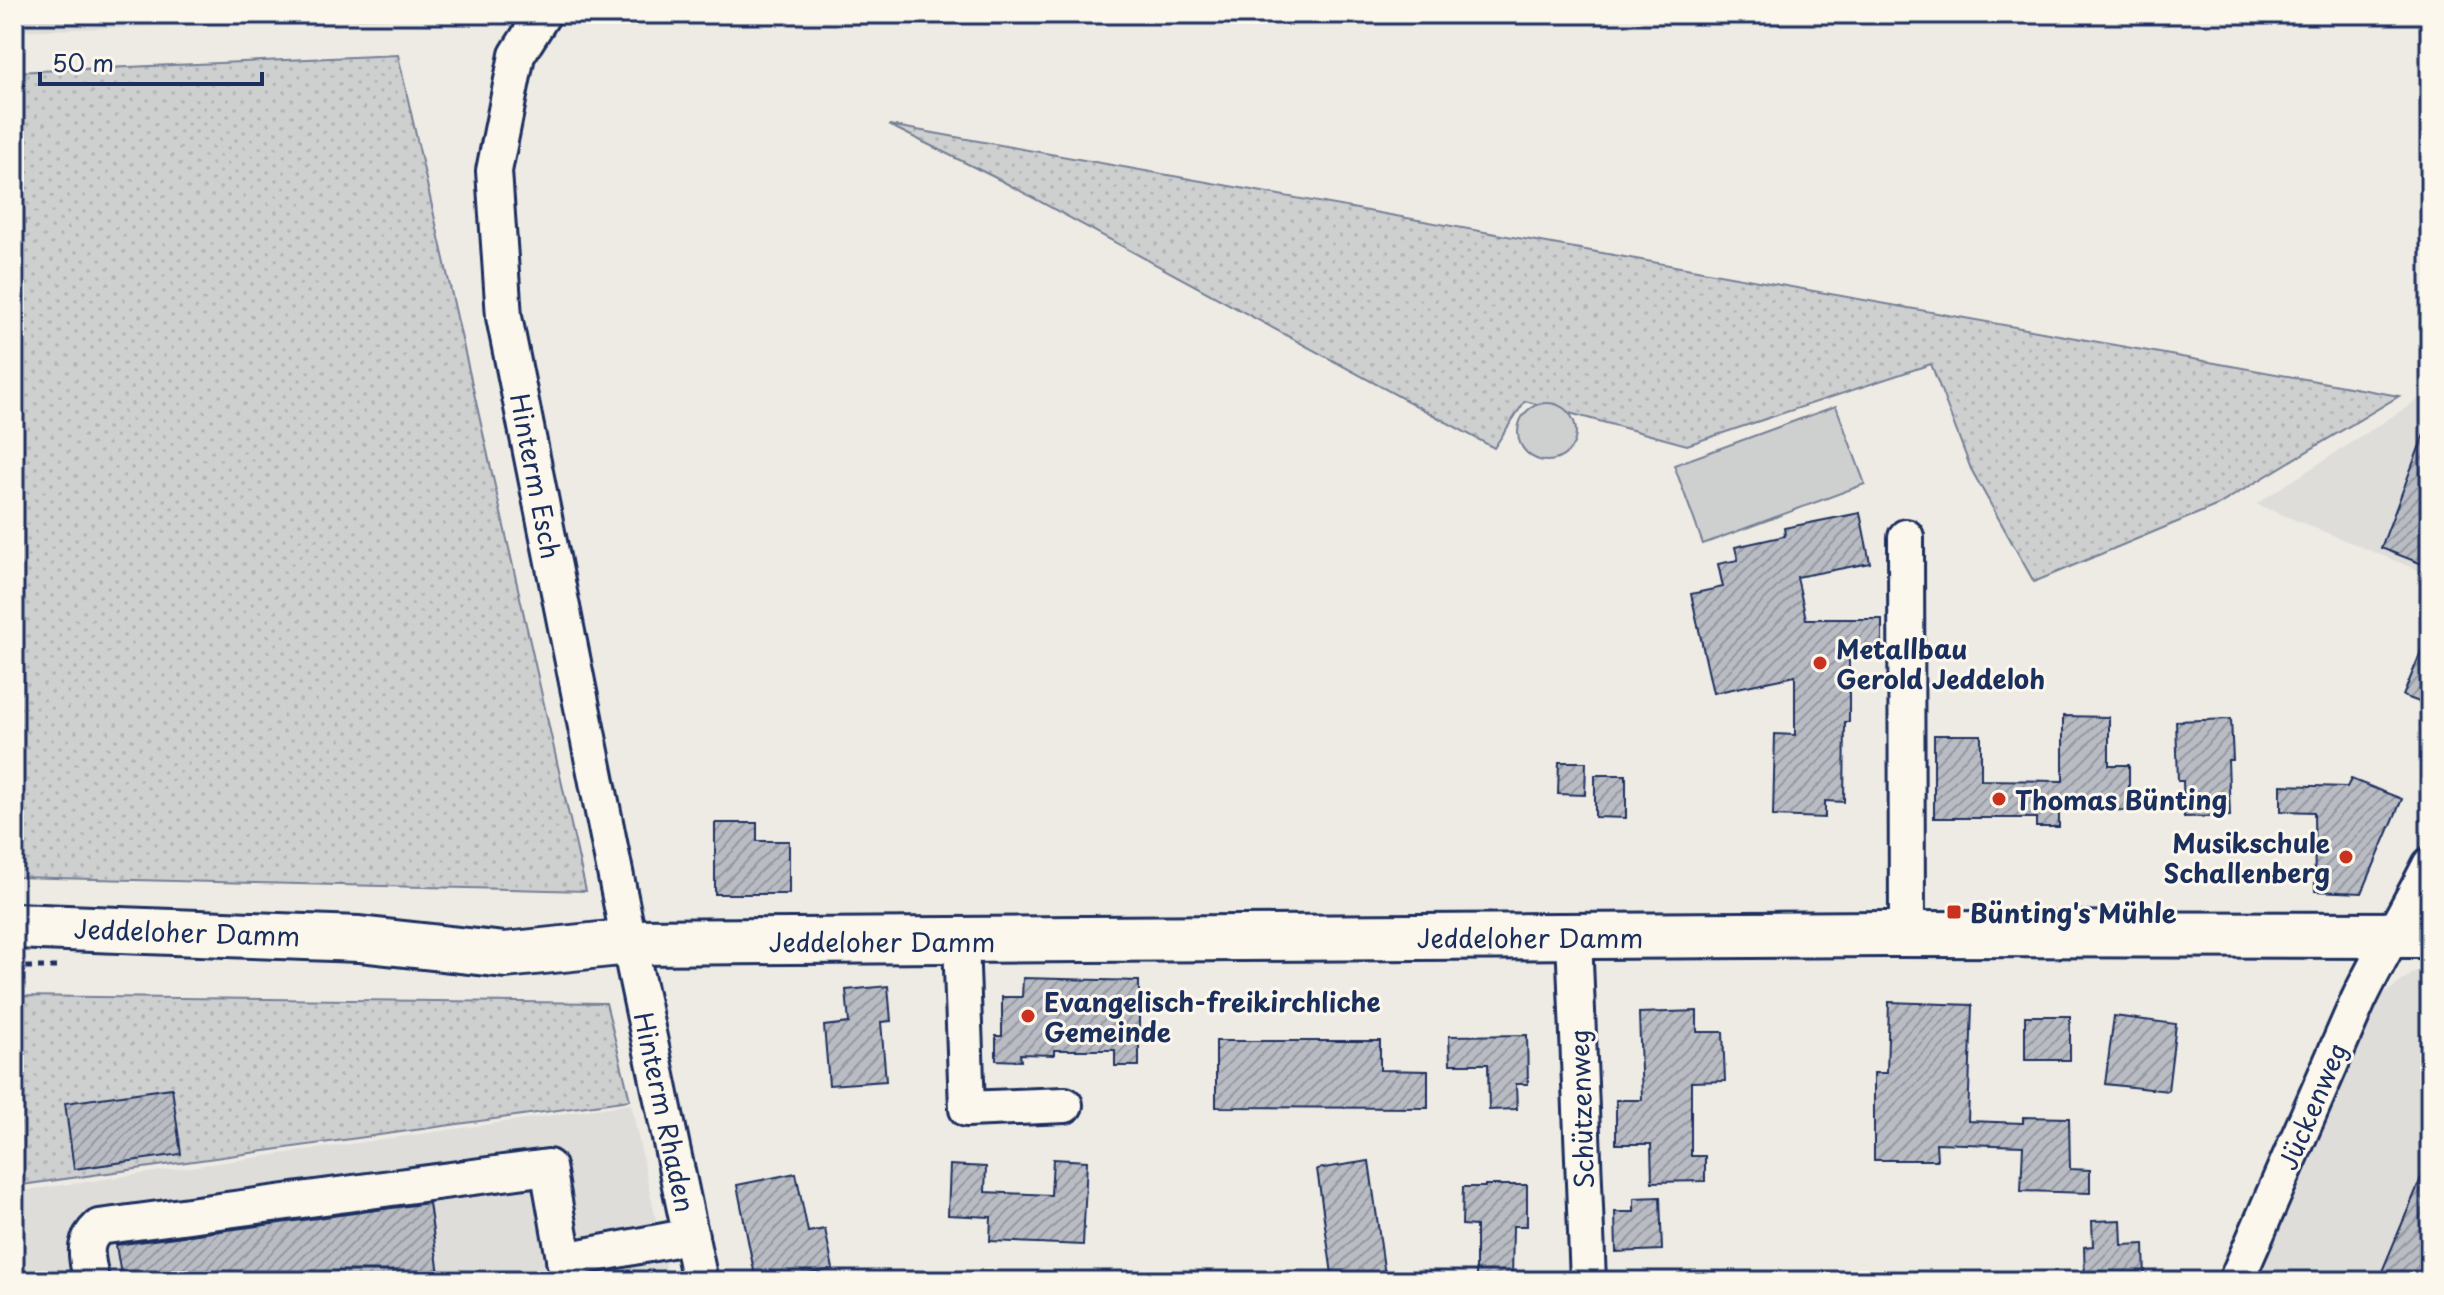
<svg xmlns="http://www.w3.org/2000/svg" width="2444" height="1295" font-family="'Playpen Sans',sans-serif">
<defs>
<pattern id="grass-dots" width="8" height="8" patternUnits="userSpaceOnUse" patternTransform="scale(2)"><rect width="8" height="8" fill="#cecfcf"/><path d="M2 2h.1M6 6h.1" fill="none" stroke="#b0b2b4" stroke-width="1.8" stroke-linecap="round"/></pattern>
<pattern id="building-hatch" width="6" height="6" patternUnits="userSpaceOnUse" patternTransform="scale(2)"><rect width="6" height="6" fill="#b9bcc3"/><path d="M-1 1l2-2M0 6l6-6M5 7l2-2" fill="none" stroke="#9699a2"/></pattern>
</defs>
<rect width="100%" height="100%" fill="#eeebe4"/>
<filter id="ink" filterUnits="userSpaceOnUse"><feTurbulence type="fractalNoise" baseFrequency=".0125" numOctaves="2"/><feDisplacementMap in="SourceGraphic" scale="16" xChannelSelector="R" yChannelSelector="G"/><feConvolveMatrix kernelMatrix="1 2 1 2 8 2 1 2 1" color-interpolation-filters="sRGB"/></filter>
<g filter="url(#ink)">
<path fill="#deddda" d="M14 14H433L416 18 14 31Z
M2430 392V575L2256 504Z
M2416 971H2430V1281H2256L2377 999Z
M631 1104 669 1281H14V1192Z"/>
<path fill="url(#grass-dots)" stroke="#747f96" stroke-width="2" d="M398 55 586 891 14 877V72Z
M889 125 2399 396 2218 505 2034 582 1971 469 1931 364 1687 445 1525 401 1494 448 1002 181Z
M14 996 606 1003 630 1100 14 1186Z"/>
<path fill="#cecfcf" stroke="#747f96" stroke-width="2" d="M1518 432a29 29 0 1 1 58 0a29 29 0 1 1-58 0Z
M1836 406 1865 484 1703 544 1674 465Z"/>
<path fill="url(#building-hatch)" stroke="#1b2f5e" stroke-width="2" d="M2428 424H2430V567L2381 548Z
M1860 513 1870 563 1797 577 1806 619H1882V652H1849V722H1845L1844 802 1825 801V818L1773 816 1775 734 1795 735V676L1713 693 1691 594 1723 587 1718 564 1738 560 1735 547 1785 536 1784 528Z
M2429 632H2430V706L2403 696Z
M2063 716 2109 717V765H2129V810L2059 811V827H2036V818H1934V735H1981V780L2063 781Z
M2231 719 2233 760H2228L2230 816 2184 817 2183 781H2178L2176 721Z
M1559 762H1586L1585 795 1558 794Z
M1595 775H1626V818L1595 817Z
M2351 779 2402 799 2362 893 2315 891 2314 812 2281 811V785L2347 787Z
M715 823H757V841H789V894H715Z
M1023 978 1139 981V1066H1115V1050H1054V1055L1020 1054 1021 1061 996 1060V1036H1002V997H1022Z
M888 986 891 1021 881 1022 886 1081 829 1085 824 1026 849 1023 846 990Z
M1889 1002 1972 1005 1968 1121 2023 1123V1117L2069 1118 2070 1169 2090 1170V1193L2021 1191 2023 1146 1936 1143 1937 1160H1874V1073H1887Z
M1697 1011V1032H1723L1725 1081 1691 1082V1156H1705V1181L1652 1182 1651 1144H1616V1100H1642L1639 1013Z
M2025 1016H2070V1060H2025Z
M2114 1016 2176 1024 2168 1091 2105 1084Z
M1527 1035 1528 1084H1516L1517 1109 1489 1110 1488 1064H1450L1449 1036Z
M1216 1041H1380V1070L1428 1071V1108L1216 1107Z
M172 1088 181 1154 74 1169 65 1103Z
M2430 1157V1281H2378Z
M1053 1159 1087 1161 1083 1245 990 1241 991 1217 948 1215 950 1165 986 1167 985 1192 1051 1195Z
M1369 1161 1385 1275 1333 1281 1317 1169Z
M796 1173 808 1232 825 1229 833 1269 774 1281H756L737 1185Z
M1485 1185H1527V1226H1513L1512 1278 1476 1277V1226L1462 1225 1463 1187H1485Z
M1660 1197 1662 1250 1616 1252 1615 1212H1634V1198Z
M429 1203 440 1281H122L116 1245Z
M2121 1220 2122 1245 2144 1244 2145 1281H2085L2084 1247 2093 1246 2092 1221Z"/>
<g fill="none" stroke-linecap="round" stroke-linejoin="round">
<defs>
<path id="minor" d="M543 14 517 55 494 171 504 317 629 942 700 1281
M1906 537 1907 934
M1574 937 1588 1281
M961 940 967 1109 1065 1105
M564 1260 691 1236
M91 1281C88 1258 80 1244 99 1227L548 1167 568 1281
M2236 1281 2358 1001C2380 955 2407 911 2430 865"/>
<path id="major" d="M14 926 359 939 505 955 629 942 1889 934 2430 935"/>
</defs>
<use href="#minor" stroke="#1b2f5e" stroke-width="40"/>
<use href="#major" stroke="#1b2f5e" stroke-width="50"/>
<path stroke="#1b2f5e" stroke-width="5" stroke-dasharray="6 6" stroke-linecap="butt" d="M14 967H57"/>
<use href="#minor" stroke="#fbf7ec" stroke-width="34"/>
<use href="#major" stroke="#fbf7ec" stroke-width="44"/>
</g>
</g>
<g fill="#c8321e" stroke="#fbf7ec" stroke-width="3">
<circle cx="1820" cy="663" r="8"/>
<circle cx="1999" cy="799" r="8"/>
<circle cx="2346" cy="857" r="8"/>
<rect x="1946" y="904" width="16" height="16" rx="4"/>
<circle cx="1028" cy="1016" r="8"/>
</g>
<g text-anchor="middle" dominant-baseline="central" stroke-width="6" stroke-linejoin="round" paint-order="stroke">
<g font-size="26" fill="#1b2f5e" stroke="#fbf7ec">
<text transform="translate(536 476) rotate(79)">Hinterm Esch</text>
<text transform="translate(187 932) rotate(2)">Jeddeloher Damm</text>
<text x="1530" y="937">Jeddeloher Damm</text>
<text x="882" y="941">Jeddeloher Damm</text>
<text transform="translate(2312 1106) rotate(-67)">Jückenweg</text>
<text transform="translate(1581 1109) rotate(-92)">Schützenweg</text>
<text transform="translate(665 1112) rotate(78)">Hinterm Rhaden</text>
</g>
<g font-size="26" font-weight="bold" fill="#1b2f5e" stroke="#fbf7ec" text-anchor="start">
<text x="1836" y="648">Metallbau<tspan x="1836" dy="30">Gerold Jeddeloh</tspan></text>
<text x="2015" y="799">Thomas Bünting</text>
<text x="2330" y="842" text-anchor="end">Musikschule<tspan x="2330" dy="30">Schallenberg</tspan></text>
<text x="1970" y="912">Bünting's Mühle</text>
<text x="1044" y="1001">Evangelisch-freikirchliche<tspan x="1044" dy="30">Gemeinde</tspan></text>
</g>
</g>
<rect width="2444" height="1295" fill="none" stroke="#fbf7ec" stroke-width="48"/>
<rect x="24" y="24" width="2396" height="1247" fill="none" stroke="#1b2f5e" stroke-width="3" filter="url(#ink)"/>
<path d="M40 72v12h222v-12" fill="none" stroke="#1b2f5e" stroke-width="4"/>
<text x="52" y="72" font-size="24" fill="#1b2f5e" stroke="#fbf7ec" stroke-width="6" paint-order="stroke">50 m</text>
</svg>
